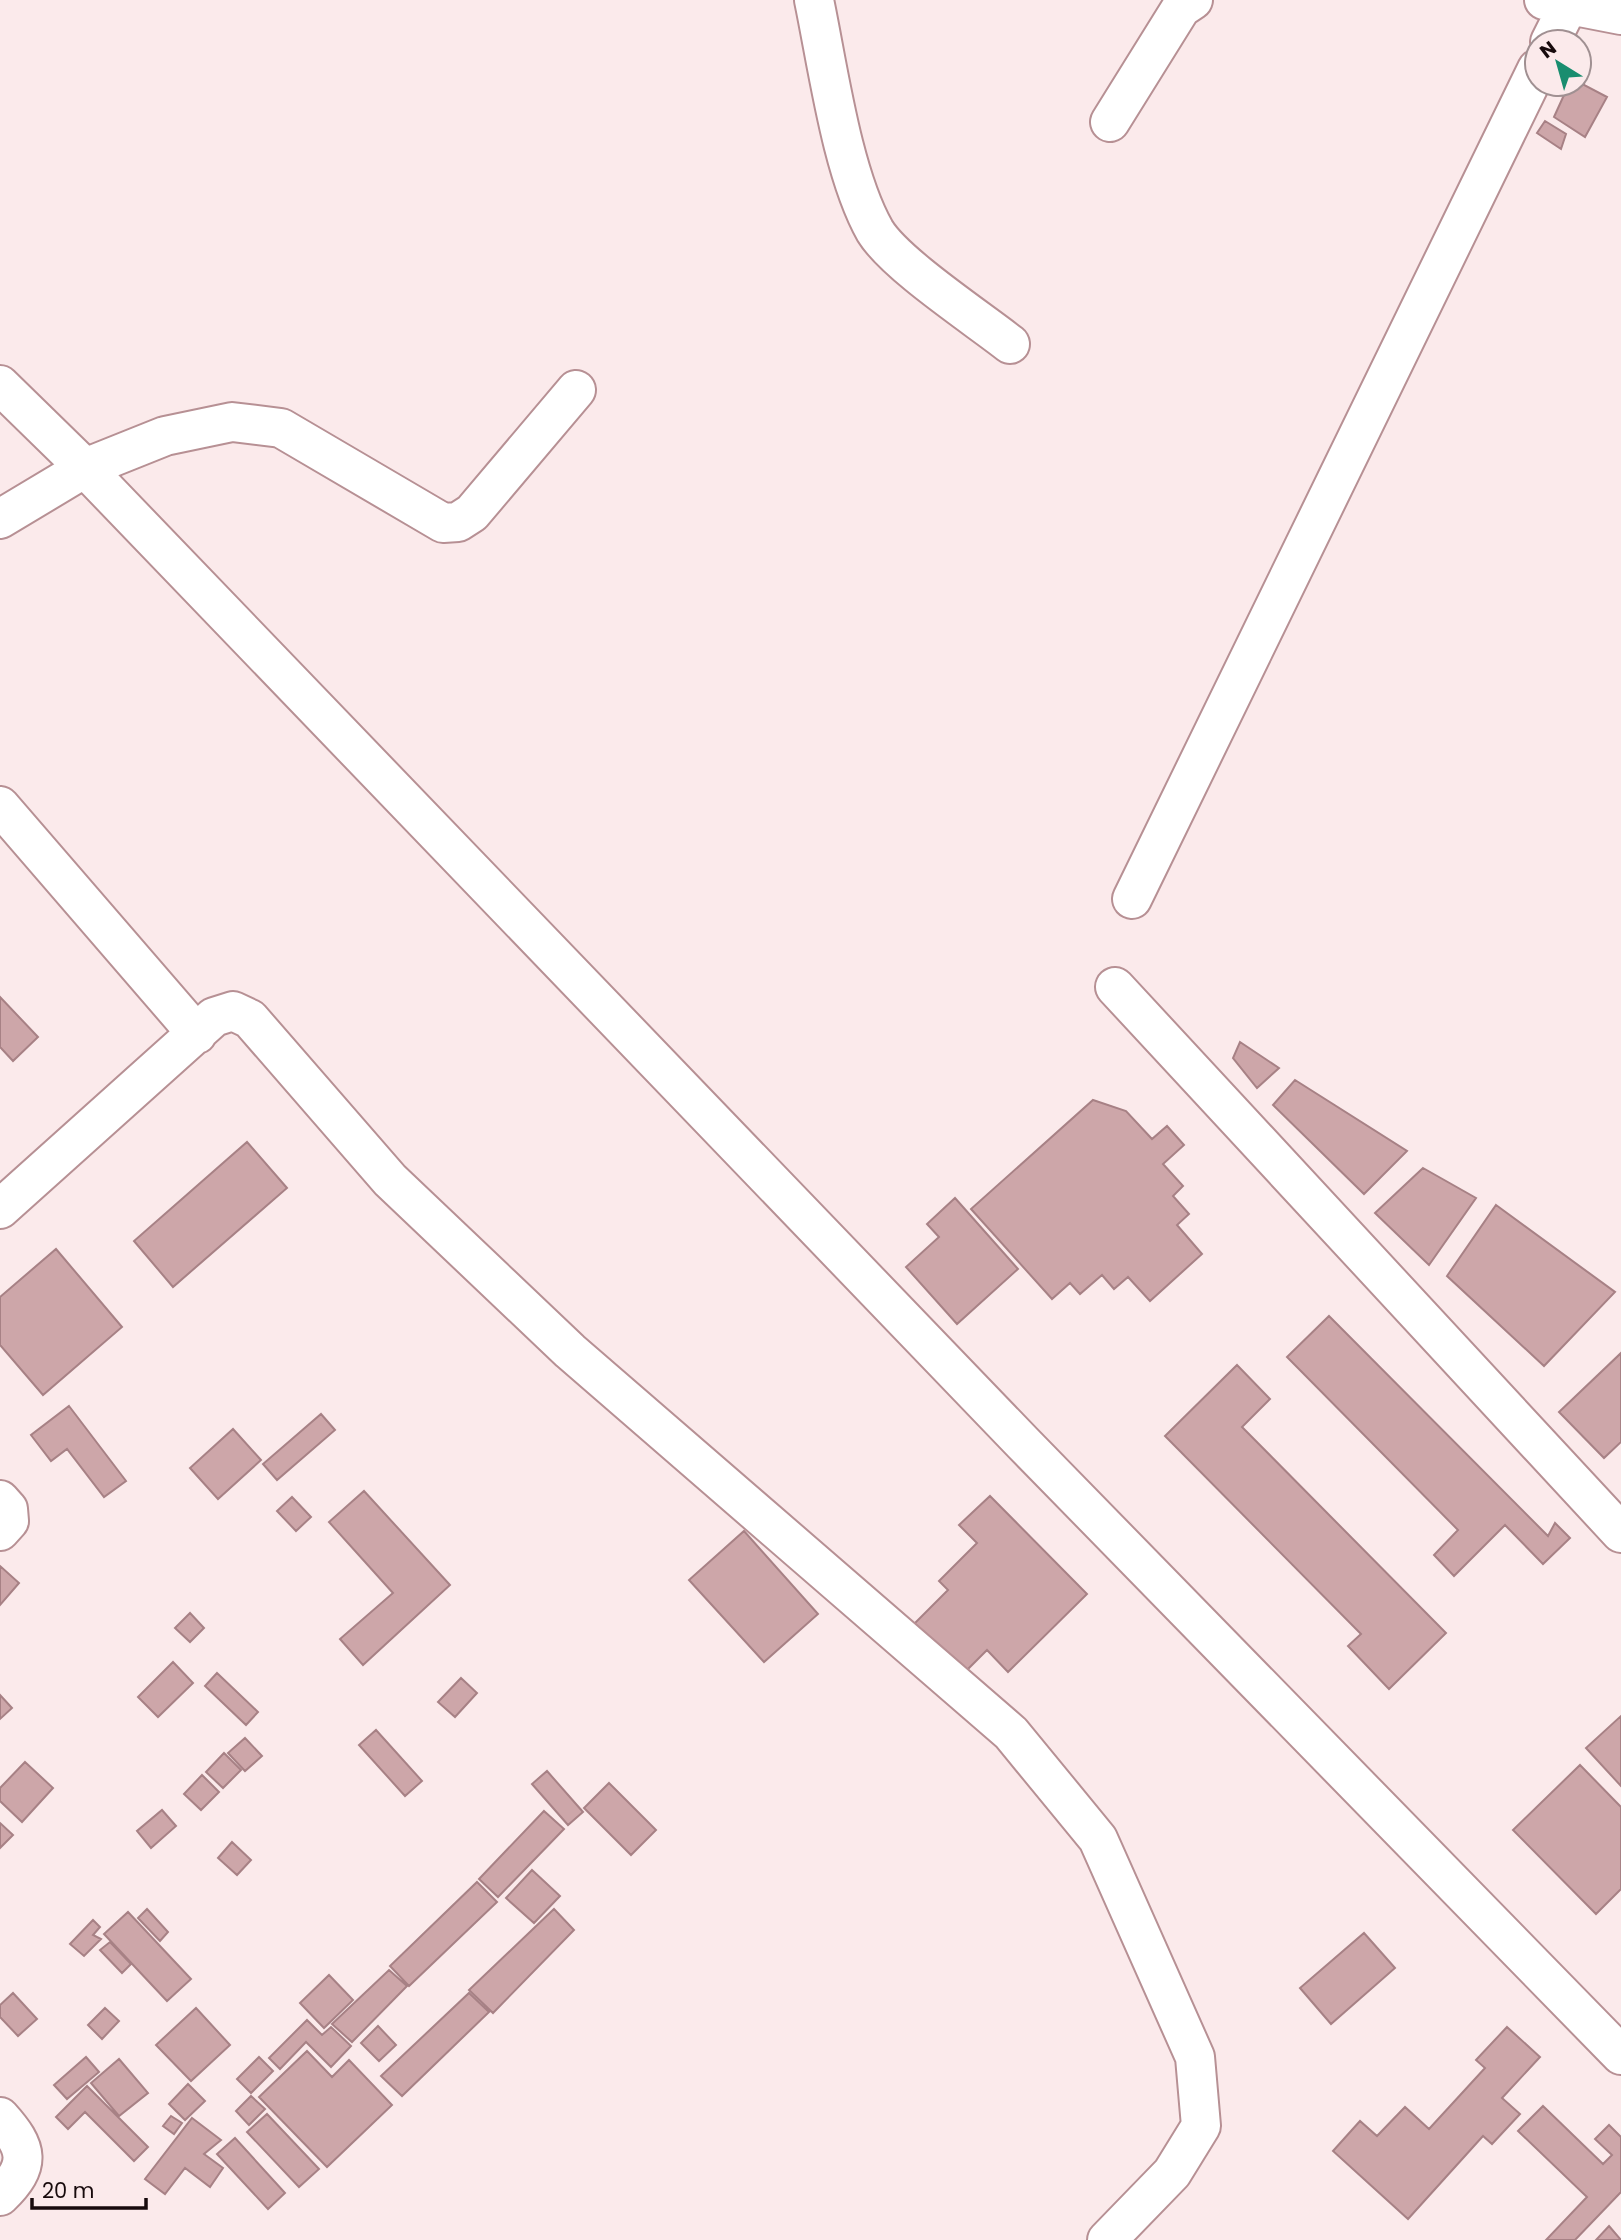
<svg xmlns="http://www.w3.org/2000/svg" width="1621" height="2240" font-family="Poppins,sans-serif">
<rect width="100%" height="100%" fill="#fbeaeb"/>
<path fill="#cda6a9" stroke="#a78185" stroke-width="2" d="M1579 69 1585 73 1584 85 1607 97 1585 137 1554 117 1569 84H1579Z
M1545 121 1566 134 1561 149 1537 133Z
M0 997 38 1037 13 1061 0 1047Z
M1240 1042 1279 1068 1257 1088 1233 1058Z
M1295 1080 1407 1151 1364 1194 1273 1105Z
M1093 1100 1126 1111 1152 1139 1167 1126 1184 1145 1163 1164 1183 1186 1173 1196 1189 1214 1177 1225 1202 1254 1150 1301 1128 1277 1114 1289 1102 1275 1080 1294 1070 1283 1052 1299 971 1209Z
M247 1142 287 1188 173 1287 134 1241Z
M1423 1168 1476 1198 1429 1265 1375 1213Z
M955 1198 1018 1269 957 1324 906 1267 939 1237 927 1224Z
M1496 1205 1615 1292 1544 1366 1447 1276Z
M56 1249 122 1327 43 1395 0 1345V1297Z
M1329 1316 1548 1536 1555 1523 1570 1538 1543 1564 1505 1525 1454 1576 1434 1555 1458 1530 1287 1357Z
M1621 1353V1442L1604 1458 1559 1412Z
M1237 1365 1270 1399 1242 1427 1446 1633 1389 1689 1348 1646 1361 1634 1165 1436Z
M69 1406 126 1481 104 1497 67 1449 51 1461 31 1435Z
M321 1414 335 1430 277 1480 263 1464Z
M233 1429 261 1460 218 1499 190 1468Z
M364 1491 450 1585 363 1665 340 1639 393 1593 329 1522Z
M990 1496 1087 1594 1008 1672 987 1650 962 1675 913 1625 948 1590 939 1581 977 1543 959 1525Z
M292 1497 311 1517 296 1531 277 1511Z
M744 1531 818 1614 764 1662 689 1580Z
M0 1566 19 1583 0 1605Z
M190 1613 204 1628 190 1642 175 1628Z
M173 1662 193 1683 158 1717 138 1697Z
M217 1673 258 1712 246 1725 205 1686Z
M461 1678 477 1693 455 1717 438 1702Z
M0 1695 12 1708 0 1719Z
M1621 1716V1786L1586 1748Z
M376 1730 422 1781 405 1796 359 1745Z
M245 1738 262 1756 245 1771 228 1753Z
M224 1753 241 1770 223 1788 206 1772Z
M25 1762 53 1788 22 1822 0 1801V1788Z
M1580 1765 1621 1807V1889L1596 1914 1513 1830Z
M547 1771 583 1812 568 1825 532 1784Z
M202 1775 219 1792 201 1810 184 1794Z
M609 1783 656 1830 631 1855 584 1808Z
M162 1810 176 1826 151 1848 137 1831Z
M544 1811 564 1829 498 1897 479 1879Z
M0 1823 13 1835 0 1848Z
M232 1842 251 1860 237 1875 218 1858Z
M532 1870 560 1896 534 1923 506 1898Z
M477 1882 497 1902 409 1986 390 1966Z
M147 1909 168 1932 160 1941 138 1918Z
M554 1909 574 1930 493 2013 469 1990Z
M128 1912 191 1979 167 2001 104 1934Z
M93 1920 100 1927 93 1935 101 1939 84 1956 70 1944Z
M1364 1933 1395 1968 1331 2024 1300 1988Z
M110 1942 131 1964 122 1973 100 1950Z
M389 1970 407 1986 352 2042 332 2024Z
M329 1975 353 2000 324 2028 300 2003Z
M13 1993 37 2019 18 2036 0 2017V2005Z
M469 1993 489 2012 402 2096 381 2076Z
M105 2008 119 2021 102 2039 88 2025Z
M196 2008 230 2045 191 2081 156 2045Z
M307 2020 322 2035 331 2027 351 2046 331 2067 306 2042 280 2069 269 2058Z
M378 2026 396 2045 379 2061 361 2043Z
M1507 2027 1540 2057 1502 2098 1520 2114 1492 2144 1483 2136 1408 2219 1333 2151 1360 2121 1377 2136 1405 2107 1429 2129 1485 2068 1476 2060Z
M307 2051 332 2077 349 2060 392 2105 327 2167 259 2097Z
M86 2057 99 2072 67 2099 54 2085Z
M259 2057 273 2071 251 2093 237 2079Z
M119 2059 148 2093 119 2116 91 2083Z
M188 2084 205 2101 185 2120 169 2104Z
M87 2086 148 2147 134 2161 85 2112 68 2129 56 2117Z
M251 2096 265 2109 249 2125 236 2111Z
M1543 2106 1603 2164 1612 2155 1595 2139 1609 2125 1621 2137V2192L1575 2240H1546L1587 2197 1518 2131Z
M267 2114 319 2169 299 2187 247 2132Z
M171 2116 182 2123 174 2134 163 2126Z
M192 2118 221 2140 204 2154 223 2168 210 2187 185 2168 165 2194 145 2179Z
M235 2138 285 2193 268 2209 217 2154Z
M1609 2226 1621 2240H1596Z"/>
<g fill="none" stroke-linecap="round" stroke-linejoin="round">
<defs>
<path id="street" d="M814 0C828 67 842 173 875 231 895 264 977 318 1010 344
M1544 0 1621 15
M1550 42 1569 4
M1110 122 1181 8 1193 0
M0 519 85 468 165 436 232 422 281 428 443 523 458 522 472 513 576 390
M0 806 197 1034
M1132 899 1537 69
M1115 987 1621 1533
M0 1209 214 1017 233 1011 250 1019 390 1180 570 1351 1011 1733 1098 1839 1195 2057 1201 2126 1172 2173 1107 2240
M0 1500 8 1509 9 1521 0 1531
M0 2117C28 2148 32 2165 0 2196"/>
<path id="secondary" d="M0 385 85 468 1023 1443 1621 2055"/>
</defs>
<use href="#street" stroke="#b79094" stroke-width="42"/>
<use href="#secondary" stroke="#b79094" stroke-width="42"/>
<use href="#street" stroke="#fff" stroke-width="38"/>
<use href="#secondary" stroke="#fff" stroke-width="38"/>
</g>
<g transform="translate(1558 63) rotate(323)"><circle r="33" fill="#fbeaeb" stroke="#a09092" stroke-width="2"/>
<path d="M0-5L12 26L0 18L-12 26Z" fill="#198d6f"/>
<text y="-10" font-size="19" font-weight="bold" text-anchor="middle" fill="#170a0c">N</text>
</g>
<path d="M32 2198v10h114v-10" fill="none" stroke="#170a0c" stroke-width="3.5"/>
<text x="42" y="2198" font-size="21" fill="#170a0c" stroke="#fbeaeb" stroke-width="5" paint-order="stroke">20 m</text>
</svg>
